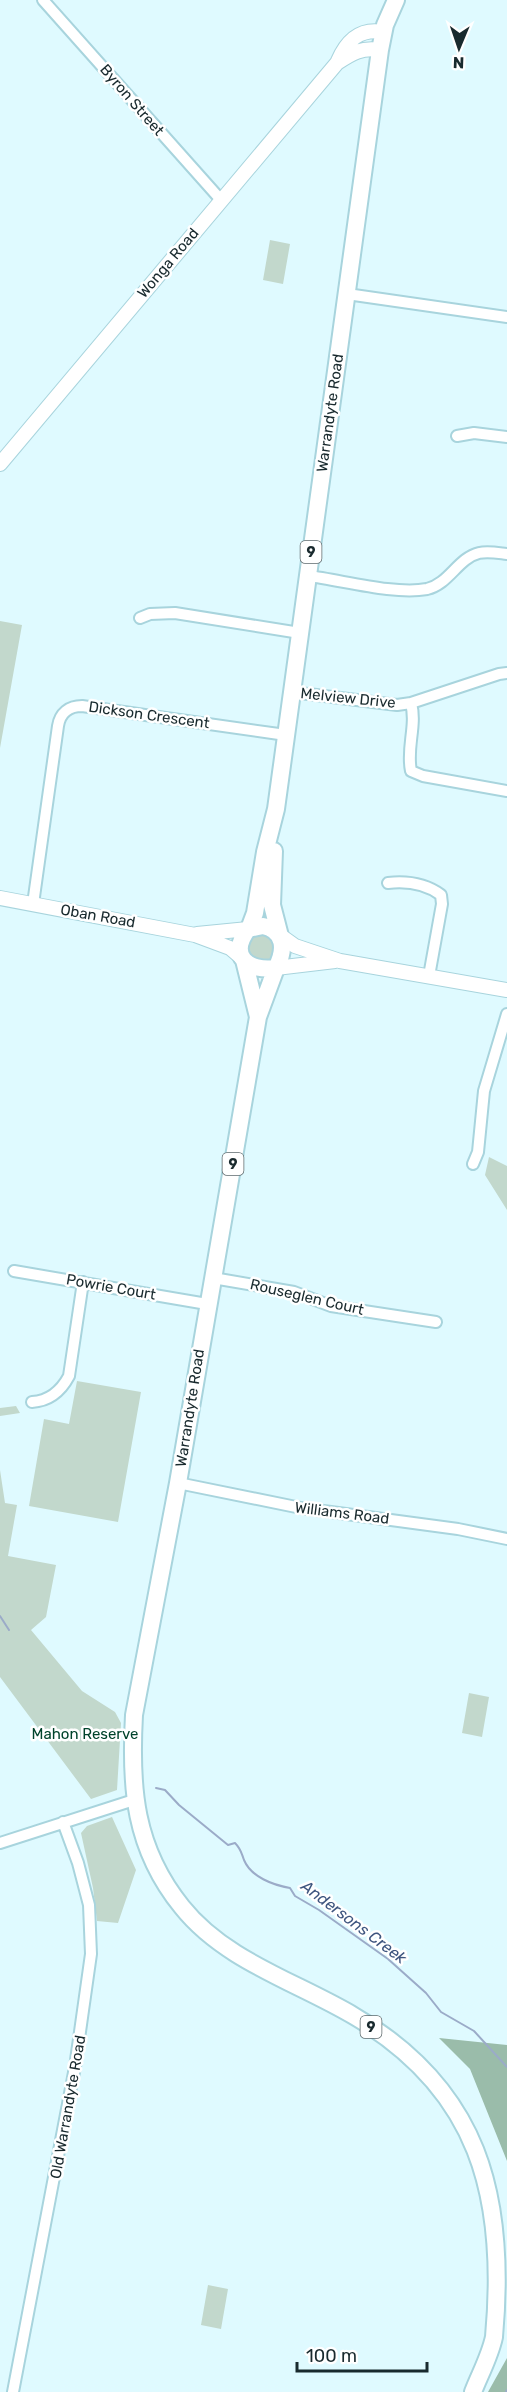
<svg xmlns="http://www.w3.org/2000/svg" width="507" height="2392" font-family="Rubik,sans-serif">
<rect width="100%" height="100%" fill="#dffaff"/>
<path fill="#c2d8cc" d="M270 240 290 244 283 284 263 280Z
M0 621 22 625 0 748Z
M257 932 275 939V957L267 963 248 957 247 940Z
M489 1157 507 1166V1210L485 1175Z
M77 1381 141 1392 118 1522 29 1506 44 1419 69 1424Z
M16 1406 20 1413 0 1416V1408Z
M0 1470 5 1503 17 1505 8 1556 56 1565 46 1617 31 1630 82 1691 115 1712 121 1723 117 1790 91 1799 0 1677Z
M469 1693 489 1697 482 1737 462 1733Z
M112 1817 136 1870 118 1923 97 1921 93 1888 81 1833 87 1826Z
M208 2285 228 2289 221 2329 201 2325Z"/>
<path fill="#9abcaa" d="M439 2038 507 2045V2161L470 2069Z
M507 2358V2392H488Z"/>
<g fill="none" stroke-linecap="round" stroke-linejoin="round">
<path stroke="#9babc8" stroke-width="2" d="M0 1616 9 1630
M156 1788 165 1790 179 1805 228 1845 235 1843C241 1849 241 1852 244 1860 251 1877 273 1885 290 1888L295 1896 319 1910 388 1959 426 1993 441 2012 474 2031 507 2067
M506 2392 507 2390"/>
<defs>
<path id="street" d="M43 0 221 200
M347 294 507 317
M457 436 474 433 507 437
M308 576C342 580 394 595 427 589 449 584 458 558 479 553 488 551 498 553 507 554
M140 618 150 614 175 613 300 633
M292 692 397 705 411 703 499 674 507 673
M411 703C417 726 406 748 411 771L423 776 507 791
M388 883C406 881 426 884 441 895L442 904 429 976
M33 904 58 726C60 713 69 706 82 706L286 735
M473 1164 478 1152 484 1091 507 1014
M14 1271 207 1304
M213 1278 294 1292 331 1306 436 1322
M32 1402C49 1401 61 1391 69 1376L83 1282
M178 1483 301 1508 458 1529 507 1539
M0 1843 134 1800
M13 2392 75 2067 91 1954 89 1905 78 1863 63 1822"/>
<path id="secondary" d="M338 61C347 40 360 28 383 32
M0 464 337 63C352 53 362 47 380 50
M0 898 195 935 230 948 243 959
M197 934 248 929
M281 936 295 946 340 961 507 990
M276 968 335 961"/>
<path id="primary" d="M274 851 272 905 280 936
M263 926C286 931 285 951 276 968 248 972 228 956 248 929Z
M249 929 255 913 265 852 276 809 380 50 385 25 396 0
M244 960 258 1017
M276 968 258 1017 178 1483 134 1715C130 1787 134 1848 182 1907 225 1961 297 1982 354 2016 478 2089 507 2194 494 2337 490 2356 480 2374 473 2392"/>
</defs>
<use href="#street" stroke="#a8d4dd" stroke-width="14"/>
<use href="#secondary" stroke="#a8d4dd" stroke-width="16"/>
<use href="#primary" stroke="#a8d4dd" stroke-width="20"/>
<use href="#street" stroke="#fff" stroke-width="10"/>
<use href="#secondary" stroke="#fff" stroke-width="14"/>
<use href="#primary" stroke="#fff" stroke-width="16"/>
</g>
<g text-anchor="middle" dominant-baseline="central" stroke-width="5" stroke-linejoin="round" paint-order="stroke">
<g fill="#fff" stroke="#5e6a6d" stroke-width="1.5">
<rect x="300.5" y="541" width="21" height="22" rx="4.5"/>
<rect x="222.5" y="1153" width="21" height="22" rx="4.5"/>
<rect x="360.5" y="2016" width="21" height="22" rx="4.5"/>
</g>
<g font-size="14" font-weight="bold" fill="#192a2e">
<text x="311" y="552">9</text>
<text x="233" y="1164">9</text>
<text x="371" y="2027">9</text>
</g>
<g font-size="15" fill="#192a2e" stroke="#fff">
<text transform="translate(132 100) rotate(49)">Byron Street</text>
<text transform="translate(168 263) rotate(-50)">Wonga Road</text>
<text transform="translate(330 413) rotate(-82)">Warrandyte Road</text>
<text transform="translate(348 698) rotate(6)">Melview Drive</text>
<text transform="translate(149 715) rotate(8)">Dickson Crescent</text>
<text transform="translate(98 916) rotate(10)">Oban Road</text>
<text transform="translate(111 1287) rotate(10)">Powrie Court</text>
<text transform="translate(307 1297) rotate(13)">Rouseglen Court</text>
<text transform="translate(190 1408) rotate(-81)">Warrandyte Road</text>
<text transform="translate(342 1513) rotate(7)">Williams Road</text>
<text transform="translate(68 2107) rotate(-80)">Old Warrandyte Road</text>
</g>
<g font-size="15" fill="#00432b" stroke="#fff">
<text x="85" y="1734">Mahon Reserve</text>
</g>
<g font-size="16" font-style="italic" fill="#3e557f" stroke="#fff">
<text transform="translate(354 1922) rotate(37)">Andersons Creek</text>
</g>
</g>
<g transform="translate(459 48) rotate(182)" stroke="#ffffff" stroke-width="4.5" paint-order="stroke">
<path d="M0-4.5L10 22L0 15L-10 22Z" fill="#192a2e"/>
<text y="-9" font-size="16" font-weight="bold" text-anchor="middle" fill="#192a2e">N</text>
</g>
<path d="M297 2362v9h130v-9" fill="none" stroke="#192a2e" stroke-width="3"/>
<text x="306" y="2362" font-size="18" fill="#192a2e" stroke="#ffffff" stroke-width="4.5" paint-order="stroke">100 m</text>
</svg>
